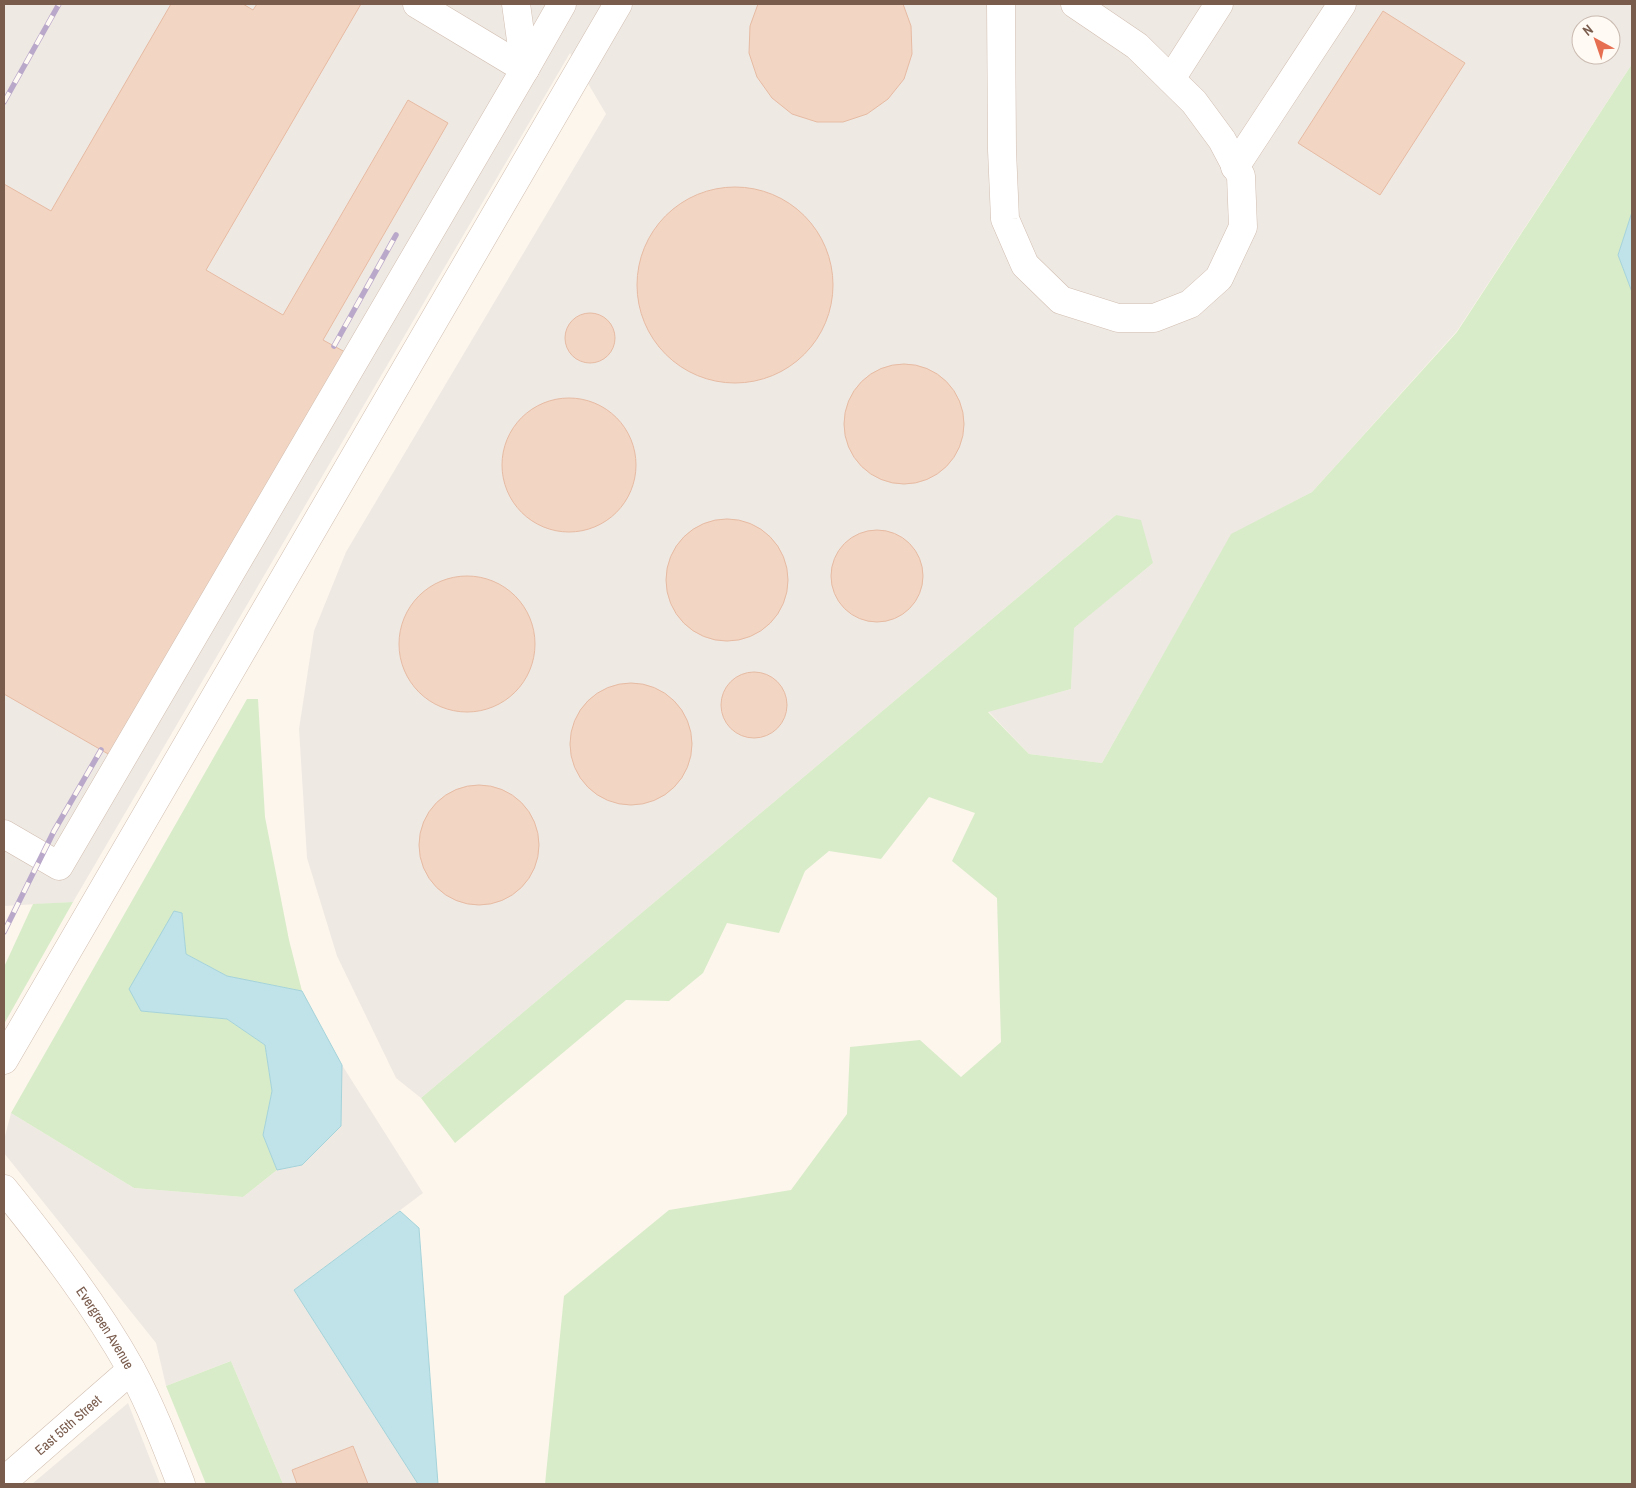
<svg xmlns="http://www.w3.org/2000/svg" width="1636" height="1488" font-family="'Archivo Narrow',sans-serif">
<rect width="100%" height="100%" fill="#fdf6ec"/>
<path fill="#efe9e4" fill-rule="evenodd" d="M4 4H1632V64L1457 331 1312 492 1231 535 1102 763 1029 754 988 711 1071 689 1073 628 1153 563 1116 515 421 1098 396 1078 337 956 307 858 299 729 314 631 346 552 606 114 570 53 73 902 4 906ZM1581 25H1611V55H1581Z
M342 1065 423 1193 294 1290 418 1484H283L231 1361 166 1386 156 1343 4 1153V1140L11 1113 134 1188 243 1197 277 1170 302 1165 341 1126Z
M128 1403 160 1484H32Z"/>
<path fill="#d8ecc9" d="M1632 64V212L1618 255 1632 292V1484H545L564 1296 669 1210 791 1190 847 1114 850 1047 920 1040 961 1077 1001 1042 997 898 952 861 975 813 929 797 881 859 829 851 805 871 779 933 727 923 703 973 669 1001 626 1000 455 1143 421 1098 1116 515 1141 520 1153 563 1074 628 1071 689 988 712 1029 754 1102 763 1231 534 1312 492 1457 332Z
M247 699H258L265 817 289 940 302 991 227 976 186 954 182 913 141 1011 227 1019 265 1045 272 1091 263 1135 277 1170 243 1197 134 1188 11 1113Z
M73 902 4 1024V967L33 904Z
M231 1361 283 1484H206L166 1386Z"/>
<path fill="#bfe3e8" stroke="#a5d3da" d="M1632 212V292L1618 255Z
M174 911 182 913 186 954 227 976 302 991 342 1065 341 1126 302 1165 277 1170 263 1135 272 1091 265 1045 227 1019 141 1011 129 989Z
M400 1211 419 1228 438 1484H418L294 1290Z"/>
<path fill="#f3d5c3" stroke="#e6bba3" d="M171 4H243L253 10 257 4H361L206 270 283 315 408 100 448 123 323 340 345 352 110 755 4 694V184L51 211Z
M758 4H903L911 26 912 54 904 79 888 99 867 114 843 122H817L792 114 772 98 757 77 749 53 750 26Z
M1383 11 1465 63 1380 195 1298 143Z
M637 285a98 98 0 1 1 196 0a98 98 0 1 1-196 0Z
M565 338a25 25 0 1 1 50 0a25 25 0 1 1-50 0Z
M844 424a60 60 0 1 1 120 0a60 60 0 1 1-120 0Z
M502 465a67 67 0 1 1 134 0a67 67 0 1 1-134 0Z
M666 580a61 61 0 1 1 122 0a61 61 0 1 1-122 0Z
M831 576a46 46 0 1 1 92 0a46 46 0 1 1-92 0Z
M399 644a68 68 0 1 1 136 0a68 68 0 1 1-136 0Z
M721 705a33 33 0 1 1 66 0a33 33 0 1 1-66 0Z
M570 744a61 61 0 1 1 122 0a61 61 0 1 1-122 0Z
M419 845a60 60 0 1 1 120 0a60 60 0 1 1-120 0Z
M353 1446 368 1484H297L292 1470Z"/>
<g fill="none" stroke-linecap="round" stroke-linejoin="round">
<defs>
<g id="minor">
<path d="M516 4 525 69"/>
<path d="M1001 4 1002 150 1005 219 1025 265 1061 300 1118 318H1154L1190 304 1219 278 1243 227 1241 176 1222 140 1194 102 1137 46 1075 4"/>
<path d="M525 69 562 4"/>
<path d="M1171 79 1219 4"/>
<path d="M1235 167 1342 4"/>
<path d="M4 834 59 866 525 69 417 4"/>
<path d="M4 1060 618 4"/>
<path id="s1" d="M4 1189C50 1246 95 1305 131 1369 151 1406 166 1445 181 1484"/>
<path id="s2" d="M4 1481 131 1370"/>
</g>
</defs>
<use href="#minor" stroke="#d1beb0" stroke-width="29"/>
<use href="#minor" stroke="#fff" stroke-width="28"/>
<defs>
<path id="rail" d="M4 102 59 4
M334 346 396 235
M4 932 54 831 101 750"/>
</defs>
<use href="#rail" stroke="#b9a8c9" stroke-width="5.5"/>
<use href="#rail" stroke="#fffaf3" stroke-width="4" stroke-dasharray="11" stroke-linecap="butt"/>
</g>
<g text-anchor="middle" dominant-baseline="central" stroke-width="4" stroke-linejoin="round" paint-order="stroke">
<g font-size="14" fill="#7a5c4d" stroke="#fffaf3">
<text stroke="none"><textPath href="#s1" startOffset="172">Evergreen Avenue</textPath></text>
<text stroke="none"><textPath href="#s2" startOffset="85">East 55th Street</textPath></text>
</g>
</g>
<rect width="1636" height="1488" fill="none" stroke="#7a5c4d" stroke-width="10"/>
<g transform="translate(1596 40) rotate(320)"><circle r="24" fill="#fffaf3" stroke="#cabbb1"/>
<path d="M0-4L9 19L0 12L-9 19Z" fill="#e76f51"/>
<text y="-8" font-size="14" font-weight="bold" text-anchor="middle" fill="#7a5c4d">N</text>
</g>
</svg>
